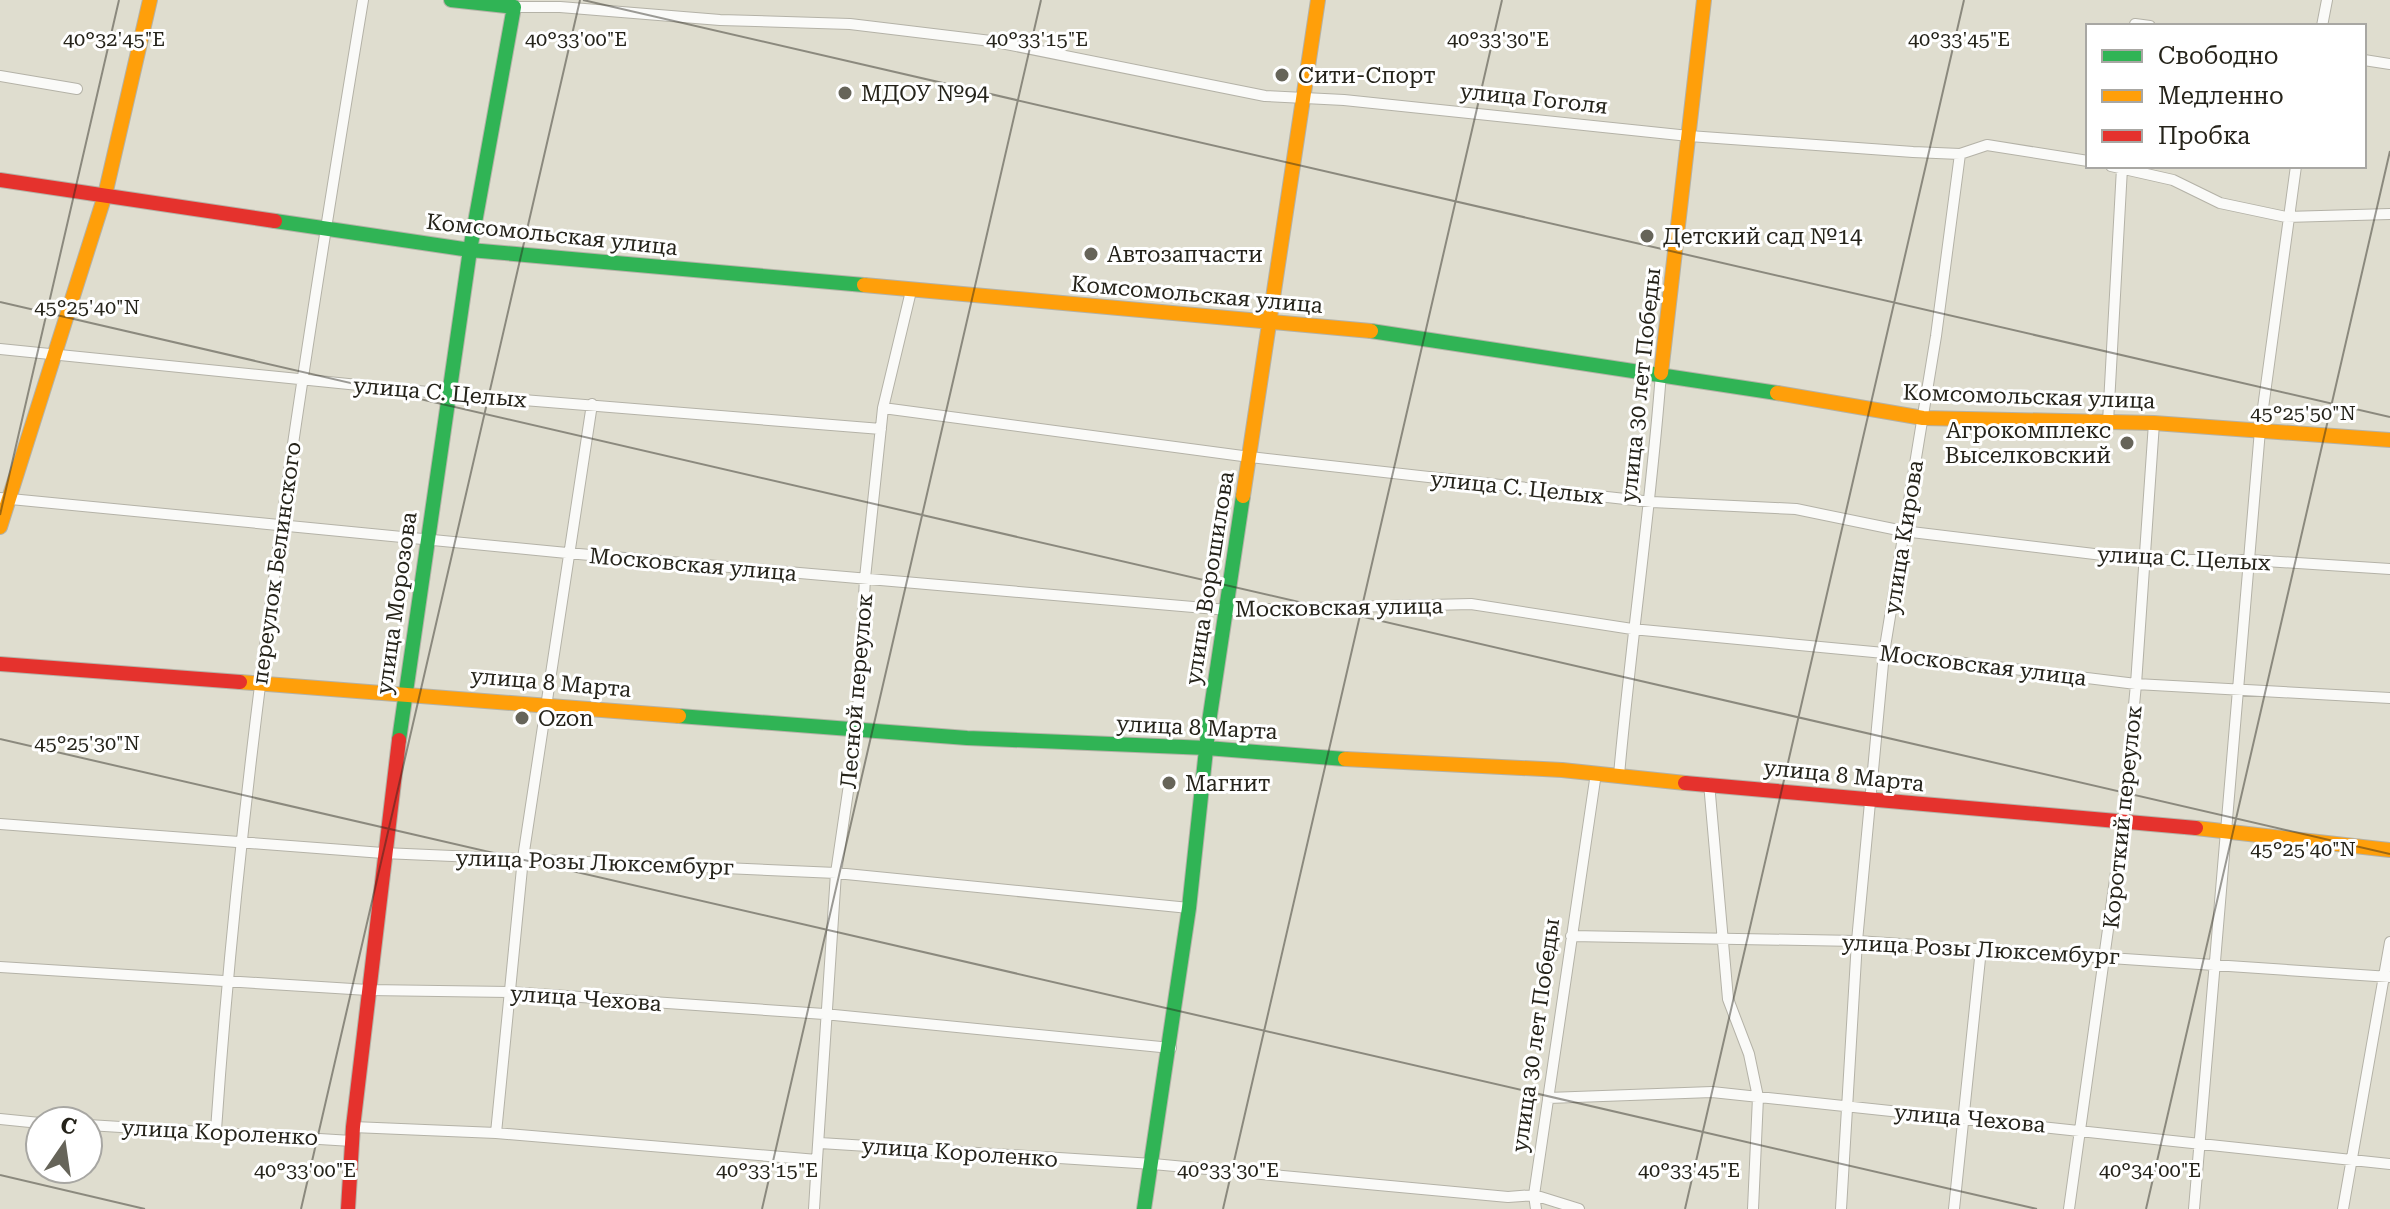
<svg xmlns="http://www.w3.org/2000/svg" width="2390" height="1209" font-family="'Roboto Serif',serif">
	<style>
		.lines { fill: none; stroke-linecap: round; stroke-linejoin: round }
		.street-casing { stroke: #b4b2a7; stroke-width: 12 }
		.fast-casing { stroke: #b4b2a7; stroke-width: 16 }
		.slow-casing { stroke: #b4b2a7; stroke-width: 16 }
		.jam-casing { stroke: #b4b2a7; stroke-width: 16 }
		.street { stroke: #fafaf8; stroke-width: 10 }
		.fast { stroke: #30b455; stroke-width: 14 }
		.slow { stroke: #ff9f0a; stroke-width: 14 }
		.jam { stroke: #e5322d; stroke-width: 14 }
		.ticks { fill: none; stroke: #25231a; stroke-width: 2; stroke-opacity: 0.45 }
		.poi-dot { fill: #666459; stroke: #fff; stroke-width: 3 }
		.labels { text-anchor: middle; stroke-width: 6; stroke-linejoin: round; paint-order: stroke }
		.poi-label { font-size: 22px; fill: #25231a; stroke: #fff; text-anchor: start }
		.street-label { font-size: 22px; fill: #25231a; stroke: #fff }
		.ticks-label { font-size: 20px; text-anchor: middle; fill: #25231a; stroke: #fff; stroke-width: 6; stroke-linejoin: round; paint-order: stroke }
	</style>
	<rect width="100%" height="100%" fill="#dfddcf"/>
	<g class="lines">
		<defs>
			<path id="street" d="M514,7H560L720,20L850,24L991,41L1265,96L1344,100L1689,136L1913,152L1960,154L1987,145L2088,161
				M2135,24L2150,26
				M2322,26L2327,0
				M2364,60L2390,64
				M0,76L77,89
				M2111,166L2173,180L2220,203L2286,217L2390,214
				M0,349L448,394L881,429
				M883,408L1250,457L1652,502L1796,509L1903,531L2144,560H2249L2390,569
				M2108,422L2122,168
				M0,498L567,553L1228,610L1471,604L1632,629L1884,653L2136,684L2390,698
				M1619,775C1631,640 1651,507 1661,373
				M1709,783L1728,999L1749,1054L1758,1097L1753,1209
				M0,824L383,853L836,873L1189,908
				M1571,936L1857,941L2390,977
				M0,967L368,990L509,992L824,1014L1171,1048
				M1548,1098L1712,1092L2390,1164
				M0,1119L40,1123
				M88,1125L352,1141
				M353,1127L496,1133L817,1160L836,873L857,730L865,578L883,408L911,291
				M216,1130C242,751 301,375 363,0
				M496,1133L523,858L592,404
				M820,1143L1153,1164L1508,1197L1534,1195L1579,1209
				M814,1209L817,1160
				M1536,1209L1534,1195L1596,773
				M1841,1209L1857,941L1884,653L1936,336L1960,154
				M1954,1209L1981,949
				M2069,1209L2123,822L2136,684L2154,423
				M2194,1209L2260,430L2296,166
				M2343,1209L2390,942"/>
			<path id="fast" d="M275,221L470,250L864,285
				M1371,331L1777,393
				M679,716L967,738L1207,748L1345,759
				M399,740L470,250L514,7L451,0
				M1144,1209L1189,908L1209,722L1243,496"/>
			<path id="slow" d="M864,285L1371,331
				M1661,373L1704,0
				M1777,393L1923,418L2154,423L2390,440
				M1243,496L1318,0
				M0,527L105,195L150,0
				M240,682L679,716
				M1345,759L1562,770L1685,783
				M2196,828L2390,850"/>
			<path id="jam" d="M0,180L275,221
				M0,664L240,682
				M1685,783L2196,828
				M348,1209L353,1127L399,740"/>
		</defs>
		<use href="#street" class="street-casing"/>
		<use href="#fast" class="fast-casing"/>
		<use href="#slow" class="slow-casing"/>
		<use href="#jam" class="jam-casing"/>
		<use href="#street" class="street"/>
		<use href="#fast" class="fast"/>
		<use href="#slow" class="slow"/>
		<use href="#jam" class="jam"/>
	</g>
	<path class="ticks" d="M583,0L2390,417M0,302L2390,854M0,515L119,0M0,739L2037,1209M0,1175L145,1209M301,1209L580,0M762,1209L1041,0M1223,1209L1502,0M1685,1209L1964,0M2146,1209L2390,151"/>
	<g class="poi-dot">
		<circle cx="1282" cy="75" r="8"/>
		<circle cx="845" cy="93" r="8"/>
		<circle cx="1647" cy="236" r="8"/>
		<circle cx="1091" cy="254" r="8"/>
		<circle cx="2127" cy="443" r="8"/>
		<circle cx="522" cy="718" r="8"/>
		<circle cx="1169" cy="783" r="8"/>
	</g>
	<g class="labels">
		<g class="poi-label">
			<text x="1298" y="83">Сити-Спорт</text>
			<text x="861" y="101">МДОУ №94</text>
			<text x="1663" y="244">Детский сад №14</text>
			<text x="1107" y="262">Автозапчасти</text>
			<text x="2111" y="438" text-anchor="end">Агрокомплекс<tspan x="2111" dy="25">Выселковский</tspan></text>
			<text x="538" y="726">Ozon</text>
			<text x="1185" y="791">Магнит</text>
		</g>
		<g class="street-label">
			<text transform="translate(1534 98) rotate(6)" y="8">улица Гоголя</text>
			<text transform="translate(552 234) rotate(6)" y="8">Комсомольская улица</text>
			<text transform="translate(1197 294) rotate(5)" y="8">Комсомольская улица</text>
			<text transform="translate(1640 385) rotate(-84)" y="8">улица 30 лет Победы</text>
			<text transform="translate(440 392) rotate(5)" y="8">улица С. Целых</text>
			<text transform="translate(2029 396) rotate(2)" y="8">Комсомольская улица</text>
			<text transform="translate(1517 487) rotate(6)" y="8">улица С. Целых</text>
			<text transform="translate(1903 537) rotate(-81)" y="8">улица Кирова</text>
			<text transform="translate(2184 558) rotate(3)" y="8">улица С. Целых</text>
			<text transform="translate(276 563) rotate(-82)" y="8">переулок Белинского</text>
			<text transform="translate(693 564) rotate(5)" y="8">Московская улица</text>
			<text transform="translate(1209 578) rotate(-81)" y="8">улица Ворошилова</text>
			<text transform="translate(396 603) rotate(-82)" y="8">улица Морозова</text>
			<text transform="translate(1339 607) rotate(-1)" y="8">Московская улица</text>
			<text transform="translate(1983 665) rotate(7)" y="8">Московская улица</text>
			<text transform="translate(551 682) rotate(5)" y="8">улица 8 Марта</text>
			<text transform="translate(856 691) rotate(-85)" y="8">Лесной переулок</text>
			<text transform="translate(1197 727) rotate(3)" y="8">улица 8 Марта</text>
			<text transform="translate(1844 775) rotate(6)" y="8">улица 8 Марта</text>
			<text transform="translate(2122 817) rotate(-84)" y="8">Короткий переулок</text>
			<text transform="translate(595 862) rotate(2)" y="8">улица Розы Люксембург</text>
			<text transform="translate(1981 949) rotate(3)" y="8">улица Розы Люксембург</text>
			<text transform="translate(586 998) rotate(4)" y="8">улица Чехова</text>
			<text transform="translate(1535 1035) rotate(-82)" y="8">улица 30 лет Победы</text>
			<text transform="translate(1970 1118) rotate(5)" y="8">улица Чехова</text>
			<text transform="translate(220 1132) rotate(3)" y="8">улица Короленко</text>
			<text transform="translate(960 1152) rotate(4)" y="8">улица Короленко</text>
		</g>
	</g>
	<g class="ticks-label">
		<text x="114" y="46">40°32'45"E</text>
		<text x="576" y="46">40°33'00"E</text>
		<text x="1037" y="46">40°33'15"E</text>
		<text x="1498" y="46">40°33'30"E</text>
		<text x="1959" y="46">40°33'45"E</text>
		<text x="87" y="314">45°25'40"N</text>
		<text x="2303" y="420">45°25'50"N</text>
		<text x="87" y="750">45°25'30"N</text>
		<text x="2303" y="856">45°25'40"N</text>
		<text x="305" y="1177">40°33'00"E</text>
		<text x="767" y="1177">40°33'15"E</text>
		<text x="1228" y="1177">40°33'30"E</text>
		<text x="1689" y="1177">40°33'45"E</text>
		<text x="2150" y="1177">40°34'00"E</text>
	</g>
	<rect x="2086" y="24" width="280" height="144" fill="#ffffff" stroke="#a8a7a3" stroke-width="2"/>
	<rect x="2102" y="50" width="40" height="12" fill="#30b455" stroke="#a8a7a3" stroke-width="2"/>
	<text x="2158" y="64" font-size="24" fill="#25231a">Свободно</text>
	<rect x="2102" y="90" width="40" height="12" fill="#ff9f0a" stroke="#a8a7a3" stroke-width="2"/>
	<text x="2158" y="104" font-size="24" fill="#25231a">Медленно</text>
	<rect x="2102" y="130" width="40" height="12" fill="#e5322d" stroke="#a8a7a3" stroke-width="2"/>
	<text x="2158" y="144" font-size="24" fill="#25231a">Пробка</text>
	<g transform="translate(64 1145) rotate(13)"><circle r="38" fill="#ffffff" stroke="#a8a7a3" stroke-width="2"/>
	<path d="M0-6L14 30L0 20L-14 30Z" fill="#666459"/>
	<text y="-12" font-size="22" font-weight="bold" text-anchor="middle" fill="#25231a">С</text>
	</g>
</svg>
